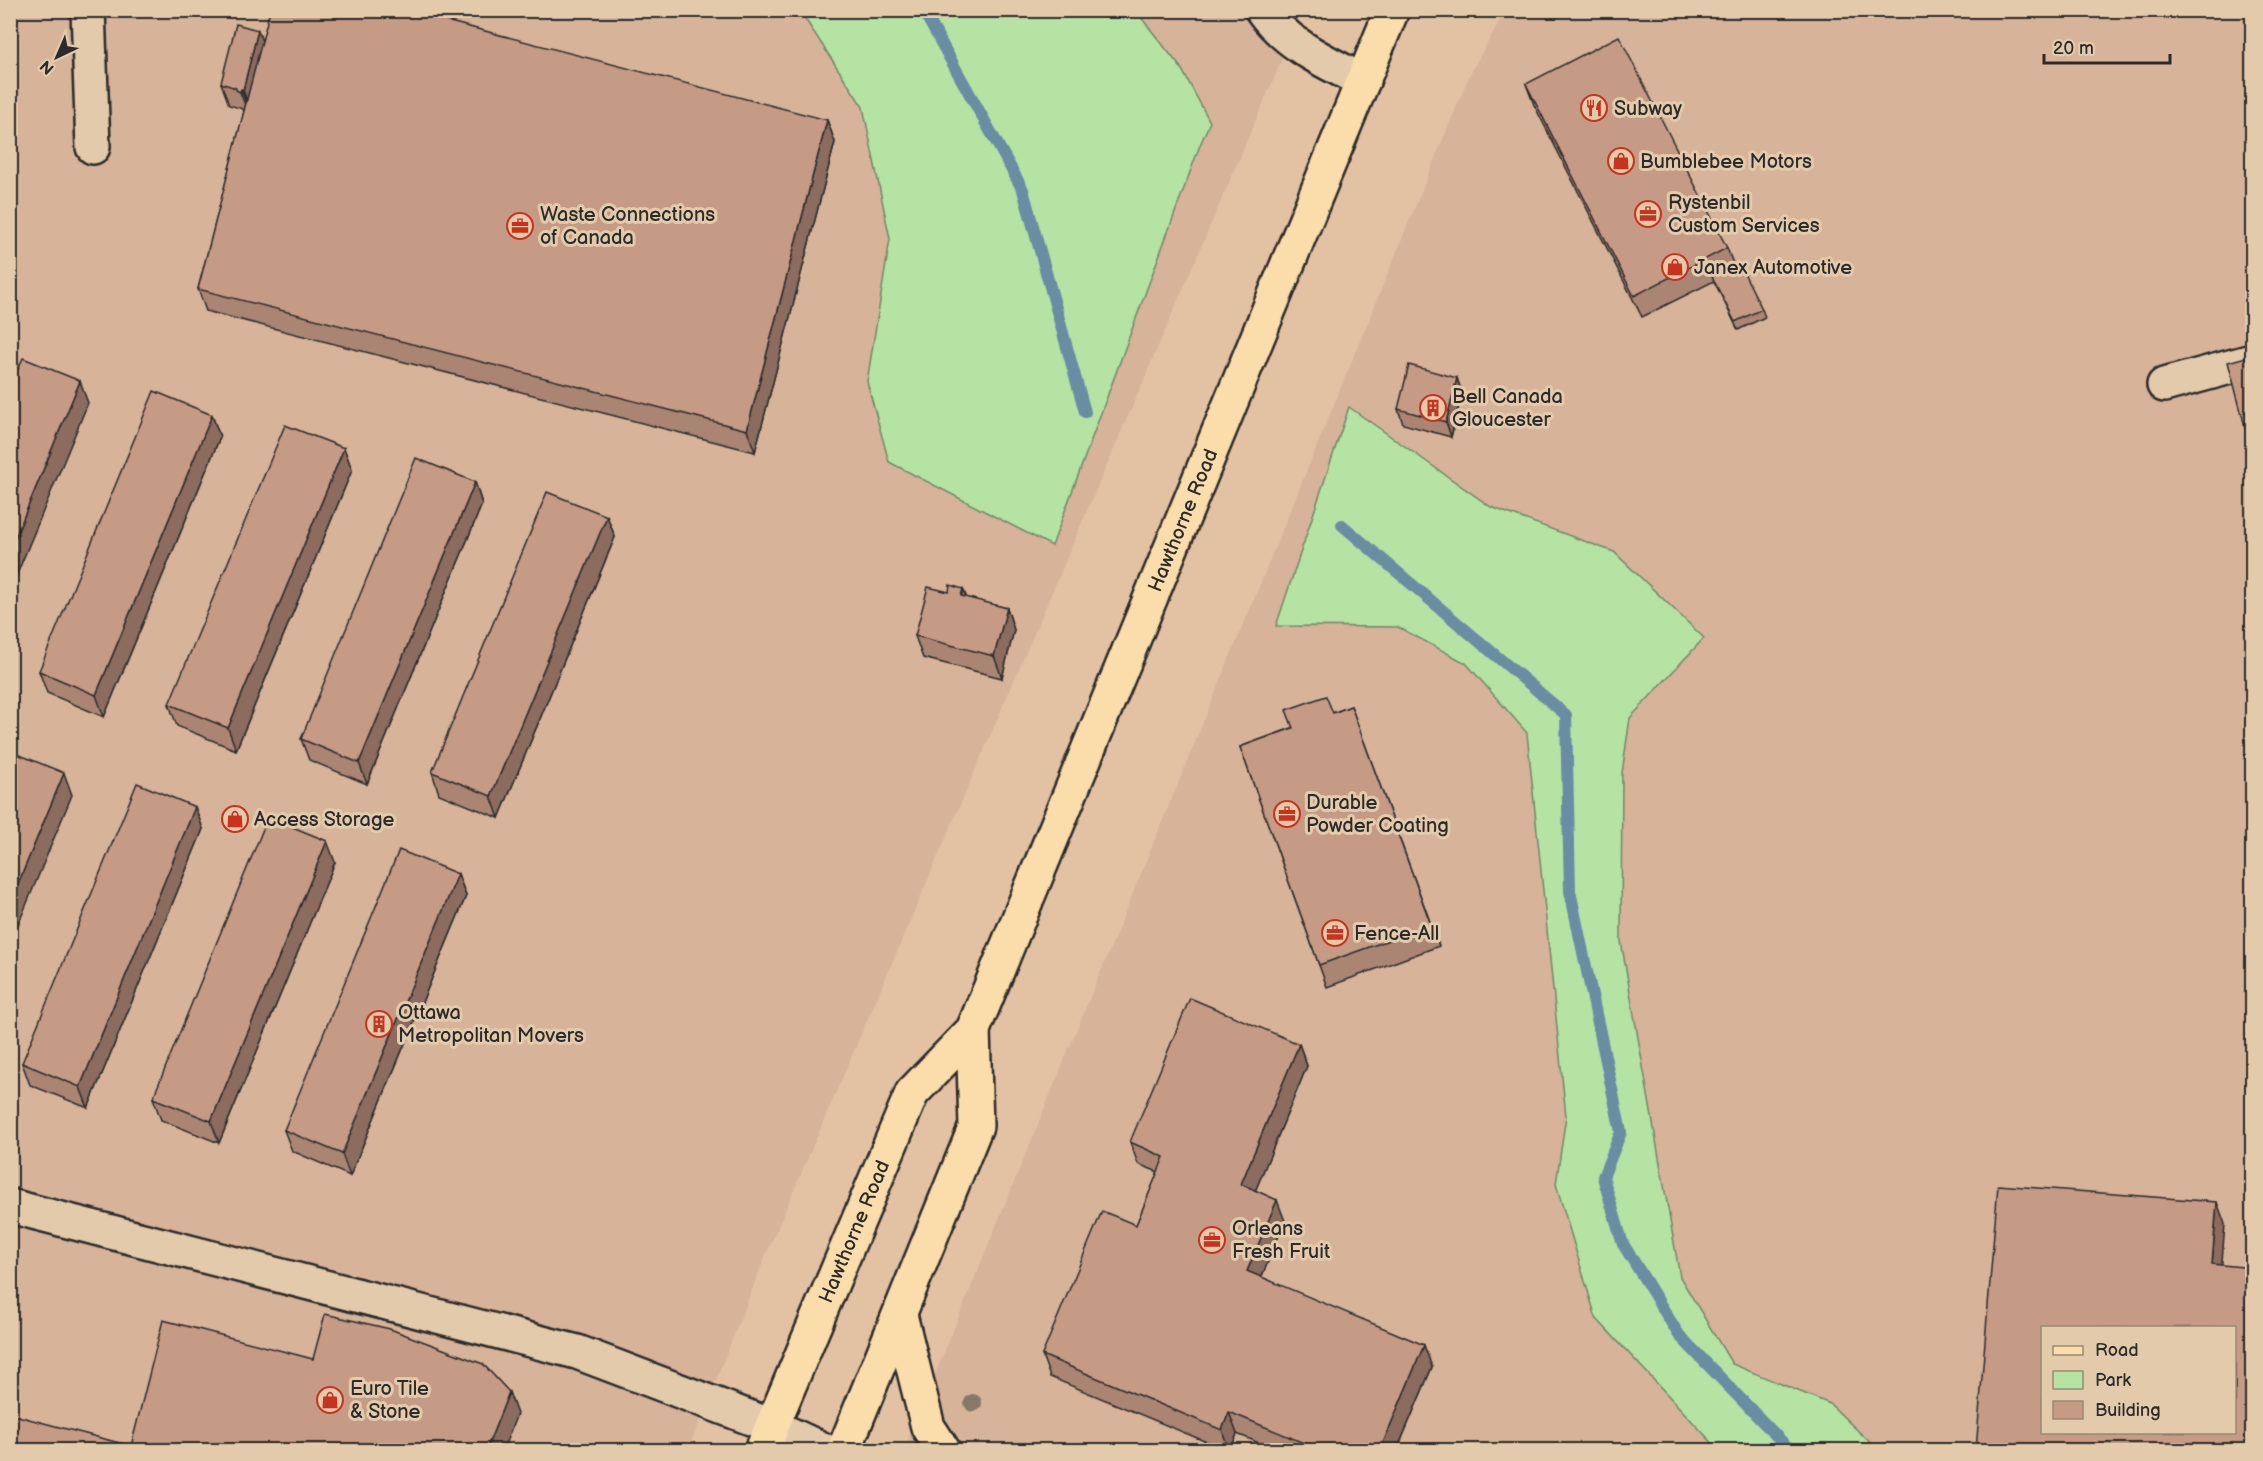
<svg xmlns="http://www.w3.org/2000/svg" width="2263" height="1461" font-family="'Balsamiq Sans',sans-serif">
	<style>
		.built { fill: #d6b399; fill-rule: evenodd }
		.green { fill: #b4e3a3; stroke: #708767; stroke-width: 1.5 }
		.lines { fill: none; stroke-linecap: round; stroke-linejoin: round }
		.stream { stroke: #698da3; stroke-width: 12 }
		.minor-casing { stroke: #2b2b2b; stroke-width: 38 }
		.major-casing { stroke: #2b2b2b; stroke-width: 38 }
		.minor { stroke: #e2caaa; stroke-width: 33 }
		.major { stroke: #faddab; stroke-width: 33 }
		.tree { fill: #867968 }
		.wall { fill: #aa8573; stroke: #2b2b2b; stroke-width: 1.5 }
		.shaded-wall { fill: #8b6c5e; stroke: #2b2b2b; stroke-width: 1.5 }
		.building { fill: #c69b86; stroke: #2b2b2b; stroke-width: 1.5; fill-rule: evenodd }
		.labels { text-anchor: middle; stroke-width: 6; stroke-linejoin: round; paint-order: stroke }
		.poi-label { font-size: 20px; fill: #2b2b2b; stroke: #e2caaa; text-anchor: start }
		.street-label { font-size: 20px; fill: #2b2b2b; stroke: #e2caaa }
	</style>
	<rect width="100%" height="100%" fill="#e3c2a4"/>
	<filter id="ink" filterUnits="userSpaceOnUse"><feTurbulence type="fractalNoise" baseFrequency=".0167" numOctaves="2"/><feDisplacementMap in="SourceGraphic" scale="12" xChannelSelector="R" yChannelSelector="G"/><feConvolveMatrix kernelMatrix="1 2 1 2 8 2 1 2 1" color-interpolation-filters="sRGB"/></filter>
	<g filter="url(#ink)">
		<path class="built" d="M10,11H1303L765,1257L688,1450H11Z
			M1505,11H2252V1450H904L1469,76ZM2042,1328H2234V1432H2042Z"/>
		<path class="green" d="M800,11H1136L1181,68L1210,122L1200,145L1052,546L889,462L867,382L890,239L863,107Z
			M1349,407L1491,507L1614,552L1704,638L1630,718L1622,773L1621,941L1680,1277L1732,1364L1830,1404L1878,1450H1719L1596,1318L1556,1184L1566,1116L1527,733L1466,663L1398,627L1276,626Z"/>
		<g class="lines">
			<path class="stream" d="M923,10L1023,190L1085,412
				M1342,525L1566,715L1570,891L1621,1132L1603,1177L1623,1244L1679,1335L1790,1450"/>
			<defs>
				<path id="minor" d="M88,10L93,147
					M1262,10C1287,45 1326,62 1363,81
					M2164,385L2252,361
					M10,1206L577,1352L772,1426L824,1450"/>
				<g id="major">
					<path d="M900,1315L928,1427L943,1450"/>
					<path id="s1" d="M762,1450L912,1093L973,1030L1392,10"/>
					<path d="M844,1450L976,1126L973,1030"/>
				</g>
			</defs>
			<use href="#minor" class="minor-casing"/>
			<use href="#major" class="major-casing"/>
			<use href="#minor" class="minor"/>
			<use href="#major" class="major"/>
		</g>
		<circle class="tree" cx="973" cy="1403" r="9"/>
		<path class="wall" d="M262,41L827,120L835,142L755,452L206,311L198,289L244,112L243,109L229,105L221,83Z
			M1526,84L1727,248L1734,266L1762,309L1765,317L1738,330L1714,281L1642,317L1534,105Z
			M1457,378L1462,393L1451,437L1403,424L1398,409Z
			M212,415L220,437L104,717L47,693L39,671Z
			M344,448L352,470L236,750L177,726L169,704Z
			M475,482L482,504L367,784L309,760L301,739Z
			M607,516L615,537L499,818L439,794L432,772Z
			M963,589L967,598L1007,608L1014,630L1002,678L923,658L915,636L949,592Z
			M1351,706L1439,946L1327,987L1240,747Z
			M195,807L203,829L88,1108L30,1085L22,1063Z
			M335,862L219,1143L161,1120L153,1098Z
			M458,874L466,896L350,1176L292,1151L284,1130Z
			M1299,1044L1307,1066L1255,1191L1285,1221L1261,1277L1432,1367L1397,1450H1277L1237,1434L1230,1450H1226L1050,1377L1042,1355L1136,1225L1158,1172L1138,1164L1130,1142Z"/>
		<path class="shaded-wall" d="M258,30L266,52L251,112L243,90Z
			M241,89L249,111L248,113L240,92Z
			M827,120L835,142L755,452L747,430Z
			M1457,378L1462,393L1451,437L1446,422Z
			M80,381L88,403L10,591V550Z
			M212,415L220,437L104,717L96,695Z
			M344,448L352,470L236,750L228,728Z
			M475,482L482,504L367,784L359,763Z
			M607,516L615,537L499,818L491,796Z
			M963,589L971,611L961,596Z
			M1007,608L1014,630L1002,678L994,656Z
			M64,773L72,795L10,944V903Z
			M195,807L203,829L88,1108L80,1087Z
			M327,841L335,862L219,1143L211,1121Z
			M458,874L466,896L350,1176L342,1154Z
			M1299,1044L1307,1066L1249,1206L1241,1184Z
			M1277,1200L1285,1221L1255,1293L1247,1271Z
			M2217,1202L2225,1224L2220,1286L2212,1264Z
			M1424,1345L1432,1367L1397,1450H1380Z
			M509,1392L517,1414L503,1450H486Z
			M1229,1412L1237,1434L1230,1450H1229L1222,1430Z"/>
		<path class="building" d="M270,10H404L827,120L747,430L198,289Z
			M236,24L258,30L243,90L241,89L240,92L236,90V88L221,83Z
			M1619,36L1727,248L1634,296L1526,84Z
			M1739,263L1762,309L1735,322L1712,277Z
			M2253,355V457L2228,362Z
			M23,358L80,381L10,550V387Z
			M1409,365L1457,378L1446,422L1398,409Z
			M154,391L212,415L96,695L39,671Z
			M285,425L344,448L228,728L169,704Z
			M416,458L475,482L359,763L301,739Z
			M547,492L607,516L491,796L432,772Z
			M950,585L963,589L961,596L1007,608L994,656L915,636L928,587L949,592Z
			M1326,696L1333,713L1351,706L1431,925L1319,965L1240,747L1293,728L1286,710Z
			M10,751L64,773L10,903Z
			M137,783L195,807L80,1087L22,1063Z
			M268,817L327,841L211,1121L153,1098Z
			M399,850L458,874L342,1154L284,1130Z
			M1190,998L1299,1044L1241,1184L1277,1200L1247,1271L1424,1345L1380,1450H1321L1229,1412L1222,1430L1042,1355L1102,1211L1136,1225L1164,1157L1130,1142Z
			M1998,1185L2217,1202L2212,1264L2253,1268V1450H1976ZM2043,1328H2235V1432H2043Z
			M325,1314L390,1329L483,1364L509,1392L486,1450H10V1414L131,1446L163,1320L313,1359Z"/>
	</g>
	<defs>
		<symbol id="restaurant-ring" viewBox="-11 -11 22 22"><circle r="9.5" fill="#e2caaa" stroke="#c8321e" stroke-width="1.5"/><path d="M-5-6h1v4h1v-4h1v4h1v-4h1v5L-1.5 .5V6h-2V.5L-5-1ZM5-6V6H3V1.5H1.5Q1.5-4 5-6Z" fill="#c8321e"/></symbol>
		<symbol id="shop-ring" viewBox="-11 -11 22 22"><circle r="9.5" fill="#e2caaa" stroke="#c8321e" stroke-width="1.5"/><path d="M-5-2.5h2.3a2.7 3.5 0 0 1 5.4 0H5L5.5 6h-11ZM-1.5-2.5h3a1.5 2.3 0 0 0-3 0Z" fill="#c8321e"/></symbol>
		<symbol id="office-ring" viewBox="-11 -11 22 22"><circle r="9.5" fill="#e2caaa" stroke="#c8321e" stroke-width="1.5"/><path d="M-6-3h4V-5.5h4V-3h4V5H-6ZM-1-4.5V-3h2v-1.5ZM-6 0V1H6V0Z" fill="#c8321e"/></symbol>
		<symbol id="building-ring" viewBox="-11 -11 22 22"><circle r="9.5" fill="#e2caaa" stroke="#c8321e" stroke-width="1.5"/><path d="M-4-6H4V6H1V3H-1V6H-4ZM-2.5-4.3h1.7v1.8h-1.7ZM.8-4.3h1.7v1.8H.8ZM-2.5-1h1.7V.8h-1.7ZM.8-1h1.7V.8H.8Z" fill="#c8321e"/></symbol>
	</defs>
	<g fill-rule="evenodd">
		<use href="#restaurant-ring" x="1579" y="93" width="30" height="30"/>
		<use href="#shop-ring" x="1606" y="146" width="30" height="30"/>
		<use href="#office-ring" x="1633" y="199" width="30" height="30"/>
		<use href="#office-ring" x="505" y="211" width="30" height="30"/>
		<use href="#shop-ring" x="1660" y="252" width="30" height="30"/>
		<use href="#building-ring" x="1418" y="393" width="30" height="30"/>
		<use href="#office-ring" x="1272" y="799" width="30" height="30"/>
		<use href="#shop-ring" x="220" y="804" width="30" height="30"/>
		<use href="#office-ring" x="1320" y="918" width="30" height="30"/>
		<use href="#building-ring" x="364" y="1009" width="30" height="30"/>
		<use href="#office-ring" x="1197" y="1225" width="30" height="30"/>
		<use href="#shop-ring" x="315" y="1385" width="30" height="30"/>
	</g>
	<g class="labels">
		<g class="poi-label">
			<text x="1614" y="115">Subway</text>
			<text x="1640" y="168">Bumblebee Motors</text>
			<text x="1668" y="209">Rystenbil<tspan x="1668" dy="23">Custom Services</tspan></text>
			<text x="540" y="221">Waste Connections<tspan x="540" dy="23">of Canada</tspan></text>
			<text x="1694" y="274">Janex Automotive</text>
			<text x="1452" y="403">Bell Canada<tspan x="1452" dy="23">Gloucester</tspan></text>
			<text x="1306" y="809">Durable<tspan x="1306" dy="23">Powder Coating</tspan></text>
			<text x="254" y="826">Access Storage</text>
			<text x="1354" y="940">Fence-All</text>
			<text x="398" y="1019">Ottawa<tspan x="398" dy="23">Metropolitan Movers</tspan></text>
			<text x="1232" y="1235">Orleans<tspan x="1232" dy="23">Fresh Fruit</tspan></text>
			<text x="350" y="1395">Euro Tile<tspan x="350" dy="23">&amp; Stone</tspan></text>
		</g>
		<g class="street-label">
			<text dy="7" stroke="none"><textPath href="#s1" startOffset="1026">Hawthorne Road</textPath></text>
			<text dy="7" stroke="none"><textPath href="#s1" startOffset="237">Hawthorne Road</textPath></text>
		</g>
	</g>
	<rect width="2263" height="1461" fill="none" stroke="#e2caaa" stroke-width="36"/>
	<rect x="18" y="18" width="2227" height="1425" fill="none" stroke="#2b2b2b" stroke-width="2" filter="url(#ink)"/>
	<rect x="2041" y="1326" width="195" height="108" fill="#e2caaa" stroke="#998a77" stroke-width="1.5"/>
	<rect x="2053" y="1346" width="30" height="9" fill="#faddab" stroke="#998a77" stroke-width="1.5"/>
	<text x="2095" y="1356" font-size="18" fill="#2b2b2b">Road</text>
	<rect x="2053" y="1371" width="30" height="18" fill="#b4e3a3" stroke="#998a77" stroke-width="1.5"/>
	<text x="2095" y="1386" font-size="18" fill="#2b2b2b">Park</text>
	<rect x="2053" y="1401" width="30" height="18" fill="#c69b86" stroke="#998a77" stroke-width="1.5"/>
	<text x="2095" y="1416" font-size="18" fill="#2b2b2b">Building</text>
	<g transform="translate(57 57) rotate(224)" stroke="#e2caaa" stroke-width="4.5" paint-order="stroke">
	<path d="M0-4.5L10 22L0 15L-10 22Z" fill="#2b2b2b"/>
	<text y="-9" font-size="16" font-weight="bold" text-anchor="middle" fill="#2b2b2b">N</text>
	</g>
	<path d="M2044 54v9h126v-9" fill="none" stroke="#2b2b2b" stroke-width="3"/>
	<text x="2053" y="54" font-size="18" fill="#2b2b2b" stroke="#e2caaa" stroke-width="4.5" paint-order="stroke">20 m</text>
</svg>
